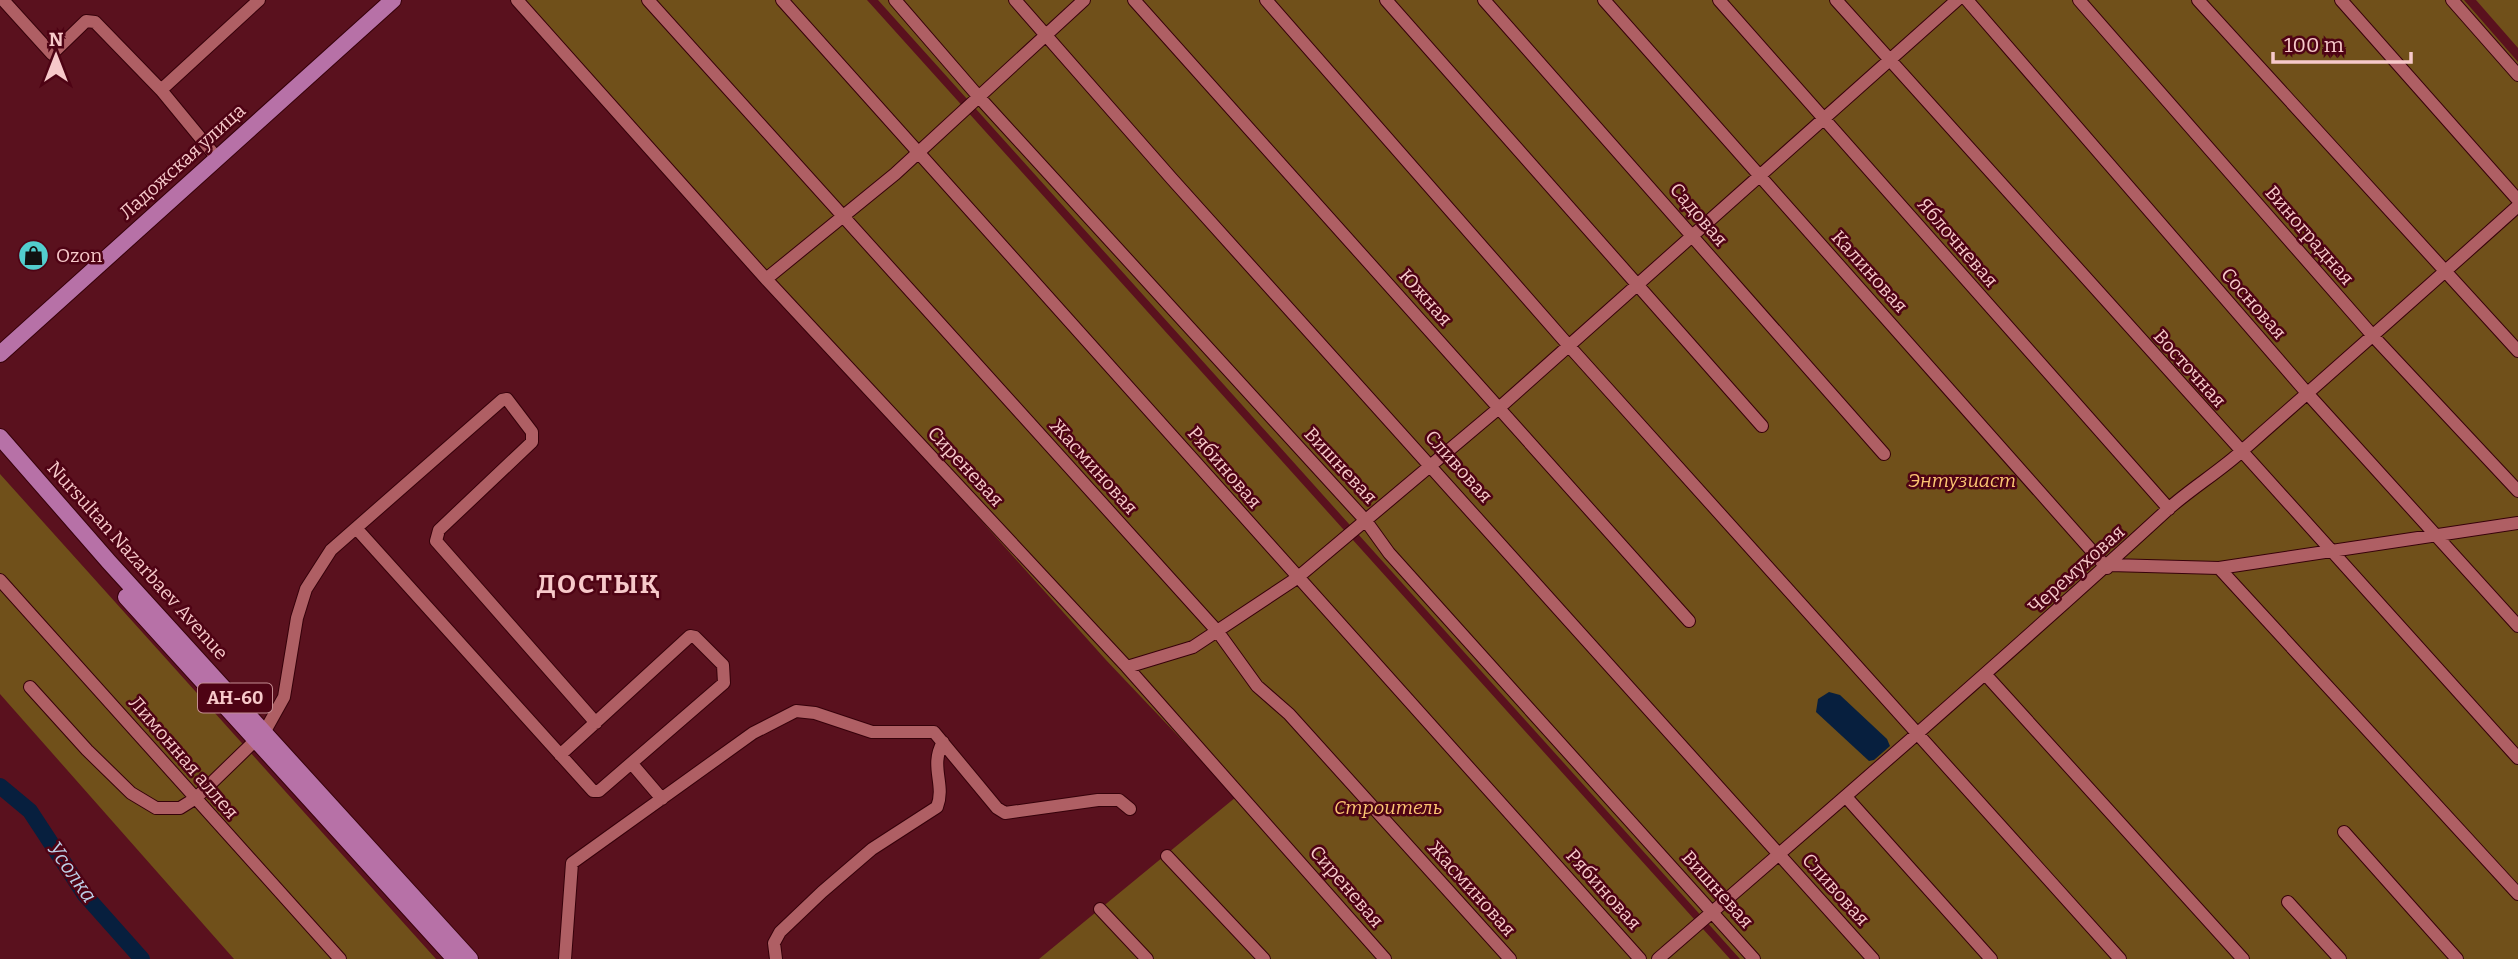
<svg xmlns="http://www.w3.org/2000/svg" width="2518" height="959" font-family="Bitter,serif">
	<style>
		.green { fill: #70501a }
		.water { fill: #071f3e }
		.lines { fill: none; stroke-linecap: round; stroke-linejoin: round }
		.river { stroke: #071f3e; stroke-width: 16 }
		.minor-casing { stroke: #36010a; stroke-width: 14 }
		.major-casing { stroke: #36010a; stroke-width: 18 }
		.minor { stroke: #af5f64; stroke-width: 12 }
		.major { stroke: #b771a7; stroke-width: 16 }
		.labels { text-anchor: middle; stroke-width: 5; stroke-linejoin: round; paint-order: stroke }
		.shield { fill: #4e0314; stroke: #c48e93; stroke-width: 2 }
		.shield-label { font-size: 18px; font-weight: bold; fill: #f7c9ca }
		.street-label { font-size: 19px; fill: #f7c9ca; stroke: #4e0314 }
		.poi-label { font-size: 19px; fill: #f7c9ca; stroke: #4e0314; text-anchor: start }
		.park-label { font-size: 19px; font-style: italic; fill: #fbc572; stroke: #4e0314 }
		.water-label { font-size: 21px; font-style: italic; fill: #bdcfe7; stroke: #4e0314 }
		.district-label { font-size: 26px; font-weight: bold; letter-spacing: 2px; fill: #f7c9ca; stroke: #4e0314 }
	</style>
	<rect width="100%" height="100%" fill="#5a111e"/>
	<path class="green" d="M525,0H867L1730,959H1039L1236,797L1106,660L766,280L703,198Z
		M878,0H2464L2518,62V959H1740Z
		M2476,0H2518V48Z
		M0,474L436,959H234L0,694Z"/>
	<path class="water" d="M1829,692L1840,695L1887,739L1890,746L1874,760L1869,761L1816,712L1818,699Z"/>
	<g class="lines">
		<path class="river" d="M0,786L30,811L85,895L142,959"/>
		<defs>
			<path id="minor" d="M3,0L52,54L86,21L95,22L161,90L259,0
				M517,0L766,279L1127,667L1385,959
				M648,0L1218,632L1257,686L1289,714L1510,959
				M782,0L1640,959
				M895,0L978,96L1366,521L1389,553L1754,959
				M1015,0L1172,179L1873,959
				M1134,0L1689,621
				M1266,0L1569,346L2120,959
				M1386,0L1762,426
				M1484,0L1884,454
				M1604,0L2107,568
				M1719,0L2169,509
				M1836,0L2518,758
				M1967,0L2307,393L2518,626
				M2079,0L2373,336L2518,491
				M2198,0L2518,351
				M2341,0L2518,200
				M2452,0L2518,75
				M161,90L217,158
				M766,279L895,174L1084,0
				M356,528L593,791H599L724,683L723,665L695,637L690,636L560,755
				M2110,565L2219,568L2518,523
				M2219,568L2518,894
				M0,580L340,959
				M1127,667L1193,647L1297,578L1499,408L1957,0
				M1986,675L2243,959
				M30,687L87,750L131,793L156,808H180L196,798L265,731L284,697L297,618L306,589L331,550L502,400L507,399L532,432V442L439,530L436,541L596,723
				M633,765L662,799
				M1847,798L1991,959
				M2344,832L2457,959
				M1167,856L1264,959
				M2288,902L2340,959
				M1100,909L1147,959
				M565,959L572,863L753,733L796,711L815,713L872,732H934L997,808L1005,813L1098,800H1119L1130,809
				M776,959L774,943L780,932L822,892L872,849L937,807C946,784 929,767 943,742
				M1658,959C1829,811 1999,664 2166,511C2190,489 2219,472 2243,450C2335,369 2427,288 2518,206"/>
			<path id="major" d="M0,354L393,0
				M0,437L109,562L470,959
				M126,597L455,959"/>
		</defs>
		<use href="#minor" class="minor-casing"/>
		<use href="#major" class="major-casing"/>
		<use href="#minor" class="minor"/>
		<use href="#major" class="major"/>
	</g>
	<defs>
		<symbol id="shop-disc" viewBox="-11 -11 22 22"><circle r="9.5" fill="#52cdce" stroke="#4e0314"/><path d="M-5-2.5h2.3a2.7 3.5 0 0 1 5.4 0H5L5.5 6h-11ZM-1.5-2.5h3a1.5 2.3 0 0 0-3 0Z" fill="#111"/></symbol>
	</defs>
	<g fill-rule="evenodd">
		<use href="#shop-disc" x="16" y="238" width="35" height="35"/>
	</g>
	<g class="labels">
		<rect class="shield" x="198" y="683.5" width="74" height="29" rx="5"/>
		<g class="shield-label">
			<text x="235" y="704">АН-60</text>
		</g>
		<g class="street-label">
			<text transform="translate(182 161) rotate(-42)" y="7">Ладожская улица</text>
			<text transform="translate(1699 214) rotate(49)" y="7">Садовая</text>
			<text transform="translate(2310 235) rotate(49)" y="7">Виноградная</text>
			<text transform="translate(1958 242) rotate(49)" y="7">Яблочневая</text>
			<text transform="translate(1870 271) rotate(48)" y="7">Калиновая</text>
			<text transform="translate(1426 297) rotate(48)" y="7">Южная</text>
			<text transform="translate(2254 303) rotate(49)" y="7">Сосновая</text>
			<text transform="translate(2190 368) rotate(48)" y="7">Восточная</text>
			<text transform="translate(1341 465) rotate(47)" y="7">Вишневая</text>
			<text transform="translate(966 466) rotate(47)" y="7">Сиреневая</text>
			<text transform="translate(1094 466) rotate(48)" y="7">Жасминовая</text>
			<text transform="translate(1459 466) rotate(48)" y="7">Сливовая</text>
			<text transform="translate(1225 467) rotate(49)" y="7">Рябиновая</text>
			<text transform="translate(138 560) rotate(48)" y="7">Nursultan Nazarbaev Avenue</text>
			<text transform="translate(2076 569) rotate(-42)" y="7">Черемуховая</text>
			<text transform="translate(184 757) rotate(49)" y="7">Лимонная аллея</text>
			<text transform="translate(1347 886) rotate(49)" y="7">Сиреневая</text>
			<text transform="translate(1472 888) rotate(48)" y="7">Жасминовая</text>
			<text transform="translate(1604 889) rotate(48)" y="7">Рябиновая</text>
			<text transform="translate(1718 889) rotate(48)" y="7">Вишневая</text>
			<text transform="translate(1836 889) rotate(48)" y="7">Сливовая</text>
		</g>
		<g class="poi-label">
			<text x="56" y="262">Ozon</text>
		</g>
		<g class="park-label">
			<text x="1962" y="487">Энтузиаст</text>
			<text x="1388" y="814">Строитель</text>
		</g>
		<g class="water-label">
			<text transform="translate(72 872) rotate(55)" y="7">Усолка</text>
		</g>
		<g class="district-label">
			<text x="599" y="593">ДОСТЫҚ</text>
		</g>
	</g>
	<g transform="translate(56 56)" stroke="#4e0314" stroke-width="5" paint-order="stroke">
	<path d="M0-5L12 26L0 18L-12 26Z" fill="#f7c9ca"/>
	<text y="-10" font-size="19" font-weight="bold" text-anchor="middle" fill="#f7c9ca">N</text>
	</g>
	<path d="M2273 52v10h138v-10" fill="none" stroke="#f7c9ca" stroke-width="3.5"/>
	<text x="2284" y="52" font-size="21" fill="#f7c9ca" stroke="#4e0314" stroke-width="5" paint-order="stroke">100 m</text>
</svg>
